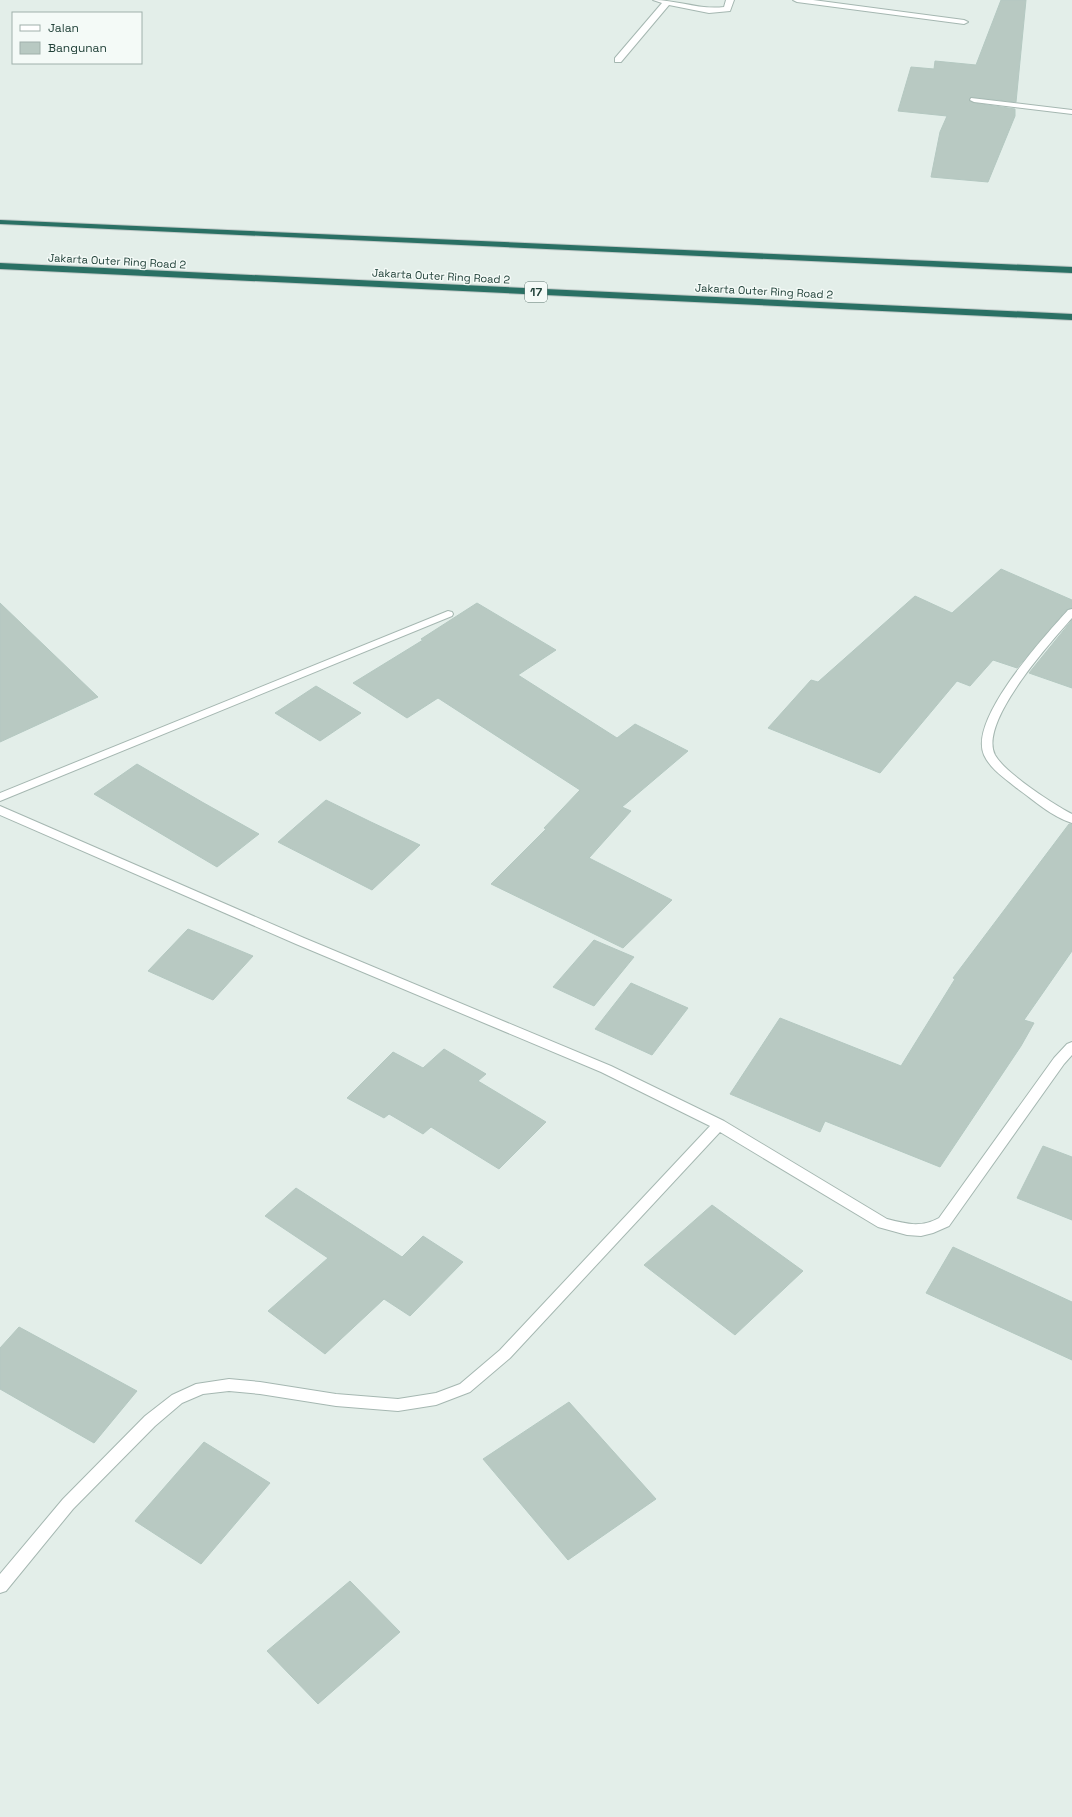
<svg xmlns="http://www.w3.org/2000/svg" width="1072" height="1817" font-family="'Space Grotesk',sans-serif">
	<style>
		.building { fill: #b8c9c2; stroke: #b4c8c1 }
		.lines { fill: none; stroke-linecap: round; stroke-linejoin: round }
		.street-casing { stroke: #a5b7b1; stroke-width: 2 }
		.highway-casing { stroke: #c1cac8; stroke-width: 2 }
		.street { fill: #fff; fill-rule: evenodd }
		.highway { fill: #2a7064; fill-rule: evenodd }
		.labels { text-anchor: middle; stroke-width: 3; stroke-linejoin: round; paint-order: stroke }
		.far-street-label { font-size: 11px; fill: #214139; stroke: #f4faf7 }
		.shield { fill: #f4faf7; stroke: #607872; stroke-width: 1 }
		.shield-label { font-size: 12px; font-weight: bold; fill: #214139 }
	</style>
	<rect width="100%" height="100%" fill="#e3eee9"/>
	<path class="building" d="M1001,0H1026L1016,102L971,97L969,99L974,103L1015,109V116L988,182L931,177L940,132L947,116L898,111L911,67L934,69L935,61L976,65Z
		M1001,569L1072,600V608L1067,609L1017,668L993,660L970,686L957,681L880,773L768,728L811,680L818,682L915,596L952,613Z
		M0,603L98,697L0,742Z
		M477,603L556,650L518,675L617,738L635,724L688,751L622,807L631,811L589,858L672,900L623,948L491,884L546,829L544,828L580,790L438,698L407,718L353,683L423,640L421,639Z
		M1072,620V688L1029,673Z
		M316,686L361,713L320,741L275,713Z
		M137,764L202,802L259,834L217,867L94,794Z
		M326,800L371,822L420,845L372,890L278,842Z
		M1069,824H1072V951L1024,1020L1034,1023L1021,1046L940,1167L825,1121L820,1132L730,1094L780,1018L901,1066L955,979L953,978Z
		M188,929L253,956L213,1000L148,971Z
		M594,940L634,957L594,1006L553,987Z
		M631,983L688,1008L652,1055L595,1029Z
		M444,1049L486,1074L478,1081L546,1122L499,1169L431,1127L423,1134L389,1114L384,1118L347,1098L393,1052L423,1068Z
		M1043,1146L1072,1157V1220L1017,1198Z
		M296,1188L402,1257L423,1236L463,1262L410,1316L384,1299L325,1354L268,1311L328,1258L265,1216Z
		M712,1205L803,1271L735,1335L644,1265Z
		M953,1247L1072,1302V1360L926,1293Z
		M19,1327L137,1391L94,1443L0,1389V1348Z
		M569,1402L656,1499L568,1560L483,1459Z
		M204,1442L270,1483L201,1564L135,1521Z
		M350,1581L400,1632L318,1704L267,1651Z"/>
	<g class="lines">
		<defs>
			<path id="street" d="M653,0C678,0 699,10 724,7L726,0H734L730,11L709,13L669,5L621,62H615V58L662,3Z
				M793,0H813L964,20L968,22L964,24L797,2Z
				M971,98L1072,110V114L974,102L970,100Z
				M1072,609V618C1051,642 978,722 995,755C1005,773 1053,804 1072,814V823C1052,817 1035,801 1018,789C1006,779 991,770 984,755C968,719 1045,636 1068,610Z
				M448,611L452,612L453,614L452,616L0,801V793Z
				M0,806L304,938L611,1066L724,1121L887,1219C906,1224 921,1228 939,1218L1054,1058L1067,1044L1072,1042V1055L1064,1064L949,1226L933,1233L921,1236L907,1235L878,1227L720,1132L510,1358L470,1392L436,1405L398,1411L336,1406L260,1394L229,1391L203,1394L182,1403L155,1426L73,1509L6,1591L0,1593V1574L63,1499L145,1416L172,1395L196,1384L229,1379L260,1382L336,1394L398,1399L436,1393L460,1384L500,1350L710,1126L601,1072L296,944L0,815Z"/>
			<path id="highway" d="M0,220L1072,267V273L0,224Z
				M0,263L1072,314V320L0,269Z"/>
		</defs>
		<use href="#street" class="street-casing"/>
		<use href="#highway" class="highway-casing"/>
		<use href="#street" class="street"/>
		<use href="#highway" class="highway"/>
	</g>
	<g class="labels">
		<g class="far-street-label">
			<text transform="translate(117 261) rotate(3)" y="4">Jakarta Outer Ring Road 2</text>
			<text transform="translate(441 276) rotate(3)" y="4">Jakarta Outer Ring Road 2</text>
			<text transform="translate(764 291) rotate(3)" y="4">Jakarta Outer Ring Road 2</text>
		</g>
		<rect class="shield" x="525" y="282" width="22" height="20" rx="3"/>
		<g class="shield-label">
			<text x="536" y="296">17</text>
		</g>
	</g>
	<rect x="12" y="12" width="130" height="52" fill="#f4faf7" stroke="#a0b0ab"/>
	<rect x="20" y="25" width="20" height="6" fill="#ffffff" stroke="#a0b0ab"/>
	<text x="48" y="32" font-size="12" fill="#214139">Jalan</text>
	<rect x="20" y="42" width="20" height="12" fill="#b8c9c2" stroke="#a0b0ab"/>
	<text x="48" y="52" font-size="12" fill="#214139">Bangunan</text>
</svg>
